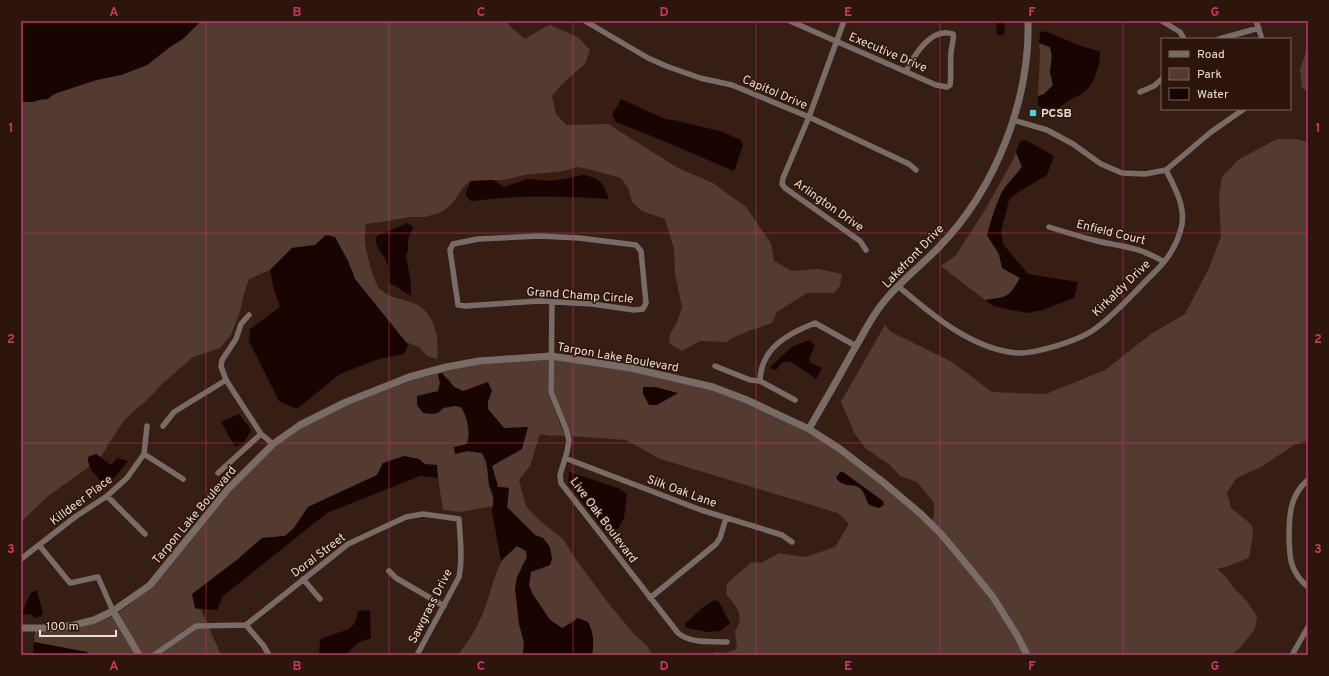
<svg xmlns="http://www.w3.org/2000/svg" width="1329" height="676" font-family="Overpass,sans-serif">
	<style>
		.green { fill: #543b32; fill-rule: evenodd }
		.water { fill: #190401 }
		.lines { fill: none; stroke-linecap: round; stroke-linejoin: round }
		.minor { stroke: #796c67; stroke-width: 5.5 }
		.tertiary { stroke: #796c67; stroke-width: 7 }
		.grid { fill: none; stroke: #c8356d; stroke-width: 1; stroke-opacity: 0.55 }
		.poi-dot { fill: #52cbd7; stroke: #2d150b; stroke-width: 1.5 }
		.labels { text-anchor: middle; stroke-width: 3; stroke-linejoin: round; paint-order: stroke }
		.street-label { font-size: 12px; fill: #eddcd6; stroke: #2d150b }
		.poi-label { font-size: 12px; font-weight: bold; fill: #eddcd6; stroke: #2d150b; text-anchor: start }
		.neatline { fill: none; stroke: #c8356d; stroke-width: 1.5 }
		.grid-label { font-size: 13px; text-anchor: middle; font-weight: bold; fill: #c8356d }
	</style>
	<rect width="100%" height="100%" fill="#371e15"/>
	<path class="green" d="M201,21H506L512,28L525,39L543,28L550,25L578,37L590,50L585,64L561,85L552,96L556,114L566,125L608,124L678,168L713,183L746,207L771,243L774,261L792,271L818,269L842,274L840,286L834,293H807L777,312L772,323L751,330L732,338L727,342L700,341L682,351L669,343L670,334L677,322L682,307L675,274L674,249L665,219L642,211L632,202L629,190L621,178L588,169L577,167L564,171L525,175L504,180L471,181L464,186L452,204L442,212L425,217H410L387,221L366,224C366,229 364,236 365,242C366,251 374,284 380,289C389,298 399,298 411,302C434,310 440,336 437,359L427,356L419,347L406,342L355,279L348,261L326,235L315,245L292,248L270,270L249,279L243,297L240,312L231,335L220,348L193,357L164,382L148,399L125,419L109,443L101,457L96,454L89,467L48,496L21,522V102H33L36,100L97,80L121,75L147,65Z
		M1308,40V91L1302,88L1300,70L1305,55Z
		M1039,43L1050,47L1052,56L1050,72L1053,85L1044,94L1038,96L1040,53Z
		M1277,139H1296L1308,142V440L1294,445L1261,467L1237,478L1227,492L1231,508L1252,525L1253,535L1249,558L1228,566L1217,569L1227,578L1232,586L1247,601L1257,617L1255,629L1239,649L1231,655H1045L1036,654L1035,655H1030L1021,636L931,521L934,517V503L917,482L900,476L889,464L866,449L855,434L841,402L885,325L891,332L952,362L992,392L1046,394L1105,370L1151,334L1185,314L1209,268L1221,237L1219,197L1222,177L1238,160Z
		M1016,152L1022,166L1015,176L987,235L999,254L1002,268L1021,277C1008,298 1009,297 985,300L941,266L956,255L985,210L1013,160Z
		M548,358V393L565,436L554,435L553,436L540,434L530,466L519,480L526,506L538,519L563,539L577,561L612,608L635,635L648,647L652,655H592L593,645L578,618L562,628L550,620L532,593L529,585L531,571L550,565L543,538L535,535L507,507L509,488L498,487L492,466L508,456L528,428H504L488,409V401L492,391H463L454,387L448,379L438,374L440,383L438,392L418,396L438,413C445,406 452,405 461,407C466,414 471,434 467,442C465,447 459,450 455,453L468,451L482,453C488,465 487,472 489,484C490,494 494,494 493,506L460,512L443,510L438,478L419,459L383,463L377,475L308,507L294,528L285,536L262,538L238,559L195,608L201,610L207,623L194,624L149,655H142L118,613L153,586L230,490L276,445L301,427L350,404L411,379L446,369L480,363Z
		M554,359L630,370L712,389L746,402L807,432L838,451L864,470L919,516L938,536L956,555L990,598L1015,639L1024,655H714V652L725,653L737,649L735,631C746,615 736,607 726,594L727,584L734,577L752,562L761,563L779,553L805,557L835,547L849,524L838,513L660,459L626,440L571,436L553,392ZM843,472L882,507L867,502C862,488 861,486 845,485Z
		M517,546L526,551L527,557L522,566L518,610L519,624L524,642L523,655H458C468,642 477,628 483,613C493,591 494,559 517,546Z
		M113,616L135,655H89L87,652L34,642L35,631L102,620Z
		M197,628H209L221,655H159Z"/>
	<path class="water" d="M21,21H201L183,39L170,47L147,65L121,75L96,80L57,93L53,95L48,99L39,100L33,102H21Z
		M996,21H1005L1004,35H997Z
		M1045,31L1076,44L1100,52C1100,65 1095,84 1084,92C1079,96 1072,98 1067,102C1057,108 1058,112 1045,111L1038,105V96L1044,94L1053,85L1050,72L1052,56L1050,47L1039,43L1040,33Z
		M621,99L665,119L673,120L720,131L741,140L743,145L734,171L654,137L616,122L612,115Z
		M1026,140L1054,156L1047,175L1017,193L1009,200L1001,232L1003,244L1028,274L1078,282L1074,298L1043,310L1027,313L993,306L985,300C1008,297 1008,298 1020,278L1002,268L999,254L987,235C991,221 995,206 1002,192C1007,183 1016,176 1022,167L1016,152L1020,141Z
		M583,175C601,178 603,183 609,199C563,196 517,195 471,201L465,195L471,181L493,180L504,187L528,179L547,181L564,179Z
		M407,223L413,227L408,240V251L406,256L411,283V296L397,287L389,283C388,276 389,267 386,261C382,251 373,247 377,236Z
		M326,235L335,237L348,261L355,279L408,345L404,354L379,359L340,374L297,409L279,401L249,341L250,329L280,307L274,290L270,270L292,248L315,245Z
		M810,340L815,346L810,356L809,362L822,368L816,379L790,361L782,363L776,370L769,368L793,346Z
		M442,373L454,387L463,391L488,382L492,391L488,401V409L504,428L528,427L522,449L492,466L498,487L509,488L507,507L535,535L543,538L550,547L552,559L550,565L531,572L529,585L532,593L550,620L562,628L572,623L578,618L588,622C594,634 594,642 592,655H523L524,642L519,624L515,589L517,577L527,557L526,551L517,546L501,561L492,511L494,497L489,485L487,463L482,453L468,451L455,454L454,447L467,444C471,433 468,417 461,407L455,406L443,408L438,413L432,414L423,413L417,405V396L438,391L440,383L438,374Z
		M643,387H655L678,393L657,405H649L643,394Z
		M239,414L251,430L244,443L235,447L221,422Z
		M96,454L111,465L117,458L128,461L114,478L102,487C101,478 93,474 90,467C88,464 88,460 88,457Z
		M404,456L419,459L425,464L437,465L438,478L420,476L327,513L223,596L217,610L195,608L192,594L238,559L262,538L285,536L294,528L308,507L377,475L383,463Z
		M569,472L618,488L627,494L624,518L618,529L604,530L568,484Z
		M840,472H843L883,501L884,505L879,508L869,505C866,500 866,494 862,490C856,481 843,489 836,478Z
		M34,591H37L43,613L41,616L36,618L30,614L21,615L30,594Z
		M715,600L719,602L730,623L720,631L708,632L687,628L685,627V624L702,608Z
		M370,610L371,639C361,638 352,648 346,655H319L320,639L349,629L355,623L358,611Z
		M34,642L87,652L89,655H33Z"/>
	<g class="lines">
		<path class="minor" d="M585,21L648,58L666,66L700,78L732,85L809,117L909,164L916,170
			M790,21L936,85L947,87L950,85C952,72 949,59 952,46C953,41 954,38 953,34C931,26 914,56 906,71
			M844,21L809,117L783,178L782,184L785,188L860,241L866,250
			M1162,21L1180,32L1184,39
			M1256,21L1262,39
			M1219,39L1259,28
			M1140,92L1154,86L1162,79
			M1013,120L1047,130L1073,144L1101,164L1122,173L1145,174L1166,170L1211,132L1244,109
			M1049,227C1065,232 1081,237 1097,241C1123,247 1140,247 1164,262
			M539,236L579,238L636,245L641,251L646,303L643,309L634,310L592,304L539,301L465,306L458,305L450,250L453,244L478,239Z
			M898,286C931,314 971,349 1017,353C1035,354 1077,341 1092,331C1110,319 1126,301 1141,286C1151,275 1164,265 1171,252C1176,244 1180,234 1182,224C1185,205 1174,186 1166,170
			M552,302L551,392L566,429L569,440L567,452L560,475L561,483L678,633C691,644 711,641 727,642
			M249,315L241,324L236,339L222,360L221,366L226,380L261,434L273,444
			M715,366L750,380L760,381C761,348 787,334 815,323L856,346
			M760,381L795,400
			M163,426L174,412L226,380
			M144,454L183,479
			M565,458L701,510L782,535L792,542
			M218,473L261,434
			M1308,480C1289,495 1289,518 1289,540C1290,549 1289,559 1293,567C1296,575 1302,582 1308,587
			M107,496L145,534
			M39,545L70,583L98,577L113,611
			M21,559L75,517L107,496L127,478L144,454L147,426
			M389,571L396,578L444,606
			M303,579L320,599
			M650,598L716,544L720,538L726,518
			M246,625L348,544L406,517L423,514L459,519C460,538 463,558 459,577L417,655
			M154,655L196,626L246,625L263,645L269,655
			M1292,655L1308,627"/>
		<path class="tertiary" d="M809,429C823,404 838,379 852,353C862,337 870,319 882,304C899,282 921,266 940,246C995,189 1030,101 1028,21
			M113,611L139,655
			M21,628H52L74,625L94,620L113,611L150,585L228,489L273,444L300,425L346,402L409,377L446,367L479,361L551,356L631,368L713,387L747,400L809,429L840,449L883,482L921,514L941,534L958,554L993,597L1018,637L1027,655"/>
	</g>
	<path class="grid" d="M206,21V655M389,21V655M573,21V655M756,21V655M940,21V655M1123,21V655M21,233H1308M21,443H1308"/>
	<rect class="poi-dot" x="1029" y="109" width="8" height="8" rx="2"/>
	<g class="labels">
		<g class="street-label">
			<text transform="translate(888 52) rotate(23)" y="4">Executive Drive</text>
			<text transform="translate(775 92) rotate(23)" y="4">Capitol Drive</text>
			<text transform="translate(829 205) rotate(35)" y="4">Arlington Drive</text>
			<text transform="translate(1111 232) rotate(14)" y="4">Enfield Court</text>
			<text transform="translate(913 256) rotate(-46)" y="4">Lakefront Drive</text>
			<text transform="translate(1121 288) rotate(-44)" y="4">Kirkaldy Drive</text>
			<text transform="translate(580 295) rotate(4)" y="4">Grand Champ Circle</text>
			<text transform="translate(618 357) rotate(10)" y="4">Tarpon Lake Boulevard</text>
			<text transform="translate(682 491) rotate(20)" y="4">Silk Oak Lane</text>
			<text transform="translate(81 500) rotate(-37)" y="4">Killdeer Place</text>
			<text transform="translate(194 515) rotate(-50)" y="4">Tarpon Lake Boulevard</text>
			<text transform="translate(604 520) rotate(53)" y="4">Live Oak Boulevard</text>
			<text transform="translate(318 555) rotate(-37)" y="4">Doral Street</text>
			<text transform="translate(430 606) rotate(-63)" y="4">Sawgrass Drive</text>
		</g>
		<g class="poi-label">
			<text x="1041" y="117">PCSB</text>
		</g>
	</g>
	<rect width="1329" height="676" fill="none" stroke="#2d150b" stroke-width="44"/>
	<rect x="1161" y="38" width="130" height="72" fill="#2d150b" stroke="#7a655c"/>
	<rect x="1169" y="51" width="20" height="6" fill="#796c67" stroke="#7a655c"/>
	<text x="1197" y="58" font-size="12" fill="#eddcd6">Road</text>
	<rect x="1169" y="68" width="20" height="12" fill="#543b32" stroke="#7a655c"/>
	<text x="1197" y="78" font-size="12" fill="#eddcd6">Park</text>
	<rect x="1169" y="88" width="20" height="12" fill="#190401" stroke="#7a655c"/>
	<text x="1197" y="98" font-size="12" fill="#eddcd6">Water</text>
	<path d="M40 630v6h76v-6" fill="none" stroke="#eddcd6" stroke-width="2"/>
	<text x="46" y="630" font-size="12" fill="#eddcd6" stroke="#2d150b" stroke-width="3" paint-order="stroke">100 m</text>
	<rect x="22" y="22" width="1285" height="632" class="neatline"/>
	<g class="grid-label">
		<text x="114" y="16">A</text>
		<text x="297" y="16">B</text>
		<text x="481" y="16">C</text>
		<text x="664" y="16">D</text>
		<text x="848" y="16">E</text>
		<text x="1032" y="16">F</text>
		<text x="1215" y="16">G</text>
		<text x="11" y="132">1</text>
		<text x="1318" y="132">1</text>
		<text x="11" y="343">2</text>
		<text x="1318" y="343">2</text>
		<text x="11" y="553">3</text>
		<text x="1318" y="553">3</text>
		<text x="114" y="670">A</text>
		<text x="297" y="670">B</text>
		<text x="481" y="670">C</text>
		<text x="664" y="670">D</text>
		<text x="848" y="670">E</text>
		<text x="1032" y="670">F</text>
		<text x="1215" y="670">G</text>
	</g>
</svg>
